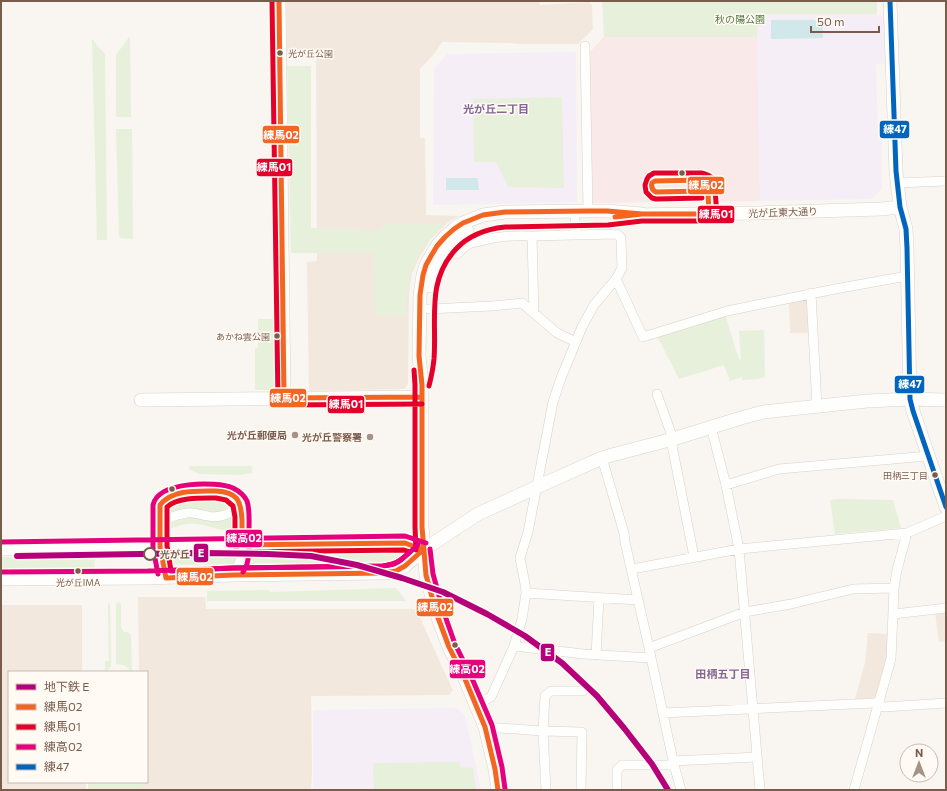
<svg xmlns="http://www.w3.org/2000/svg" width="947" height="791" font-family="Commissioner,'Noto Sans JP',sans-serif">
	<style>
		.residential { fill: #f2e8de }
		.education { fill: #f6eef6 }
		.medical { fill: #fae9e9 }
		.green { fill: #e7f0db }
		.water { fill: #d0e8ea }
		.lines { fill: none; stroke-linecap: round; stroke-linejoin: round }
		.street-casing { stroke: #d7d1cb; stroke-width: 10 }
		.secondary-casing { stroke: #d9d2cb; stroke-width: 14 }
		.street { stroke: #fefefd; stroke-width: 9 }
		.secondary { stroke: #fefefd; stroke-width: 13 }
		.bus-1-casing { stroke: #fffaf3; stroke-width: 8 }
		.bus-2-casing { stroke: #fffaf3; stroke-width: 8 }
		.bus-3-casing { stroke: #fffaf3; stroke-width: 8 }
		.bus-4-casing { stroke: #fffaf3; stroke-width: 8 }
		.bus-1 { stroke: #f26522; stroke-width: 5 }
		.bus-2 { stroke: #e4002b; stroke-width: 5 }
		.bus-3 { stroke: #e5007d; stroke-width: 5 }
		.bus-4 { stroke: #0065bd; stroke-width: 5 }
		.metro-1-casing { stroke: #fffaf3; stroke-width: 9 }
		.metro-1 { stroke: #b6007a; stroke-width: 6 }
		.bus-dot { fill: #7a5c4d; stroke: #fffaf3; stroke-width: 1.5 }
		.poi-dot { fill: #a69286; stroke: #fffaf3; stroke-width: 1.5 }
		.stop-dot { fill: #fffaf3; stroke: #7a5c4d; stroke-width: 2 }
		.labels { text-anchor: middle; stroke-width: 3; stroke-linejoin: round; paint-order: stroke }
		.bus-label { font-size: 9px; fill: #7a5c4d; stroke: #fffaf3; text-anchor: end }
		.park-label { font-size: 10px; fill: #537a41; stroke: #fffaf3 }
		.street-label { font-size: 10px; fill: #7a5c4d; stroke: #fffaf3 }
		.poi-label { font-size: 10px; font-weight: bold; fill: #7a5c4d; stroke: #fffaf3; text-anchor: end }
		.stop-label { font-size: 10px; font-weight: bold; fill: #7a5c4d; stroke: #fffaf3; text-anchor: start }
		.neighbourhood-label { font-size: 11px; font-weight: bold; fill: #846695; stroke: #fffaf3 }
		.line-badge { stroke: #fffaf3; stroke-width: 1.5 }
		.badge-label { font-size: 11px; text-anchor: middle; font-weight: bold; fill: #fff }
	</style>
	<rect width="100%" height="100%" fill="#f9f5f0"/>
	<path class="residential" d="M286,1H539L540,5L589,2L592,5L593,29L578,44H518L511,43L442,42L435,53L420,69V138H425L426,215L459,216L446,224L430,240L420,256L412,273L410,284L409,299L408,384L404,389L309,391L307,262L317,261L316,56L287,55Z
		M808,299L810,333H790L789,300Z
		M138,597H205L206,609H415L419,615L442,667L453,690L449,695L311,696L312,771L311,790H140V782H147V672H139Z
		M1,605H82V672H9V782H86V790H1Z
		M946,610V641L939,642L935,612Z
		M868,633L888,634L887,660L877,696L874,698L855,699L865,663Z"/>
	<path class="education" d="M758,14H877L885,18L887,63L876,64L878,140H882V189L872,199L760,201L757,37Z
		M576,52L577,202L433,205L434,69L447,54Z
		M456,708L465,715L481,790H313V710Z"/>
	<path class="medical" d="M604,37H757L760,201L593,203L588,54Z"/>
	<path class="green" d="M602,1H877V14H758L757,37H604Z
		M129,37H130L131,117H116V55Z
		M92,39L105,54L107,240H97Z
		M287,66H311V228L378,231L386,223H442L445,225C438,232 429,239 423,247C410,267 406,291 406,315L375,316L374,253H291Z
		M562,97L564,188L508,187L496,162H474L473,99Z
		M116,129H132L133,239L120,238L119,235Z
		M725,314L739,360L741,359L739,331L764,330L765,377L758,379L742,380V377L730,381L724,365L679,379L657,336Z
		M258,319H273L276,323V386L272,390H255V348H258Z
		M189,466H252V473L239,475L200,474L190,470Z
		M210,498L224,500L227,503V508L218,512L188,509L169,514C168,511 166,507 168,505C173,499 203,498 210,498Z
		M838,499L893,500L901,528L835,534L830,500Z
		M231,516H234L237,520V528C227,535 209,525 197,524C187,522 179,526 169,529L167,528V525L183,519L192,517L215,522Z
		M401,550L402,559L395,564L382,567L267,569L170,564C167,560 168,557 171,553Z
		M95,556L94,573H1V557Z
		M396,588L406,601H207V591L268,590L271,592Z
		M118,602L121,604V627L124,632H128L131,635L132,672H129V669L124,665L116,664V604Z
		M110,603L111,667L107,671L105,670V661H109L108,604Z
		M460,762V767L473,768L476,790H374L373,763Z
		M88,782H143V790H88Z"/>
	<path class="water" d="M771,20H822L823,38L771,39Z
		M446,178H478L479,190H446Z"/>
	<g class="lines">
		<defs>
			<path id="street" d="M585,46L588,211
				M897,183L946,181
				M575,219L576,235
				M457,254C461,250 464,247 469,244C473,242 477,242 481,241C498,236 514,235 532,236
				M616,279L643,337L727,311L835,289L907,276
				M811,293L817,407
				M428,309L492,306L522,303L557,333L576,342
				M657,394L673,439
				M711,427L726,485L739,549L760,790
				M671,440L694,557
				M602,458L624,533L625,542L649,648L674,765L681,790
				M726,485L779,469L928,456
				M160,522C168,519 177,514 187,513C194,512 201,515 208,516C219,519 232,513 241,506
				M632,569L739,549L907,533L946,516
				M166,578L164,570L160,547V505C163,501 165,499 169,497C182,491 225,488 236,498C236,498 239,502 240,503C243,510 242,553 240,561C238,566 235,571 233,575
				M526,593L638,600
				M894,614L946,608
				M514,646L583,654L651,658
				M649,648L745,612L791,604L853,589L894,588
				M596,655L599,598
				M475,705L491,697L514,646L522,619L526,593L525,584L520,558L528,532L553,402L561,378L582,327L594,305L616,279L622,268L621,238L617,234L532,236L534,313
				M663,713L875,703L884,707L946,703
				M485,727L543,731L582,732L581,790
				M673,761L757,757
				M546,790L543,731L545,696L551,691H583
				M617,790V770L622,765H674
				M854,790L891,659L894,588L897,570L907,533"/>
			<path id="secondary" d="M279,1L284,398
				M890,1L896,171L900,207L906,229L907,248L910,399L913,411L946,507
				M634,215L758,213L881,209L900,207
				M429,286C432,262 449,245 467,231
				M141,400L422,397
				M1,549L160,547L242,545L405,543L423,550
				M1,579L148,578L233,575L384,573L396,571L405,566L423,550L478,514L537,487L602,458L612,455L673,439L741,418L763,412L867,401L910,399L946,400
				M498,790L495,769L485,727L465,679L449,647L437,615L426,575L422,527V385L419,356L420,295L423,275L426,265L431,256L437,246L445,237L454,229L463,223L483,215L505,212L588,211H607L642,214"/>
		</defs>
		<use href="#street" class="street-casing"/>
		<use href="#secondary" class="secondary-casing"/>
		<use href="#street" class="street"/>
		<use href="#secondary" class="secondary"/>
		<defs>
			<path id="bus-1" d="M279,1L284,398L422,397
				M615,217L642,214H709L708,192L705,181L702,180L655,181L652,183C651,187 652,190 656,192L703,191L707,192L708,195
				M216,491C237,492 241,500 242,520C242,528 242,537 242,545L405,543L423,550L405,566L396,571L384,573L233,575L166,578L160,547V505C172,489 198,491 216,491Z
				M498,790L495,769L485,727L465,679L449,647L437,615L426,575L422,527V385L419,356L420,295L423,275L426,265L431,256L437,246L445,237L454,229L463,223L483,215L505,212L588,211H607L642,214"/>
			<path id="bus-2" d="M272,1L278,401L280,404L284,405L422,404
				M414,370L415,385V527L416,550
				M429,386C431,378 433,369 434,359C437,320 426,281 456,249C469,235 486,229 505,227L608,225L642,221H709C712,220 713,221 715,218C718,213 715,182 711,177C708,174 705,174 702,173H654L649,176L647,179L645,185L646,192L652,198L656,199L702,198
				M216,498L226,500L233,506L235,517V546L237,550L240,552L404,550L410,552C400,561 397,564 383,566L233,568L171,571L167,546V507C177,497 202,498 216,498Z"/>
			<path id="bus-3" d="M1,542L405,536L426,543
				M430,549L433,574L444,613L455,644L471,676L492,725L502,767L505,789
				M1,572L148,571L233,568L383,566L394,564L401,560L418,545
				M158,574L153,548V505C158,481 216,481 233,488C239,491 244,495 247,501C250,509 249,522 249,531C249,541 250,554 247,564C246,567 244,570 243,572"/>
			<path id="bus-4" d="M890,1L896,171L900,207L906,229L907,248L910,399L913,411L946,507"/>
		</defs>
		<use href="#bus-1" class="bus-1-casing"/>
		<use href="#bus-2" class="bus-2-casing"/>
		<use href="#bus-3" class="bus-3-casing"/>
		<use href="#bus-4" class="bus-4-casing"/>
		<use href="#bus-1" class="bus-1"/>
		<use href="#bus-2" class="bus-2"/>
		<use href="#bus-3" class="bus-3"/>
		<use href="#bus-4" class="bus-4"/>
		<defs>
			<path id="metro-1" d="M17,556L201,553L267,554L311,556L357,565L402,578L443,592L487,614L525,636L562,663L597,696L624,728L652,764L668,790"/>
		</defs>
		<use href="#metro-1" class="metro-1-casing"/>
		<use href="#metro-1" class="metro-1"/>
	</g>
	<g class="bus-dot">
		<circle cx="280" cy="53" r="3.5"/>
		<circle cx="682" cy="173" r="3.5"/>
		<circle cx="277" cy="336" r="3.5"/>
		<circle cx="935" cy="475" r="3.5"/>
		<circle cx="172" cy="489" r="3.5"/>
		<circle cx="78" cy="571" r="3.5"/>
		<circle cx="455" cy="645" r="3.5"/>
	</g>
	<g class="poi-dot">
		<circle cx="295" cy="435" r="4"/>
		<circle cx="370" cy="437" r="4"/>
	</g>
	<circle class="stop-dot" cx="150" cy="554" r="6"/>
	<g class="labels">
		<g class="bus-label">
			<text x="288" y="57" text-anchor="start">光が丘公園</text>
			<text x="270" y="340">あかね雲公園</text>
			<text x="928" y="479">田柄三丁目</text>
			<text x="78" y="586" text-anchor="middle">光が丘IMA</text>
		</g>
		<g class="park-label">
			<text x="740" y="23">秋の陽公園</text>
		</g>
		<g class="street-label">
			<text transform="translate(783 212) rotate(-2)" y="4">光が丘東大通り</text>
		</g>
		<g class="poi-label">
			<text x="287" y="439">光が丘郵便局</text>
			<text x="362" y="441">光が丘警察署</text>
		</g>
		<g class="stop-label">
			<text x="160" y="558">光が丘</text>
		</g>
		<g class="neighbourhood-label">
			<text x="496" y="113">光が丘二丁目</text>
			<text x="723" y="678">田柄五丁目</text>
		</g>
	</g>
	<g class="line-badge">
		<rect x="879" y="120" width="31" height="19" rx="4" fill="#0065bd"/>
		<rect x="262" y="125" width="38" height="19" rx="4" fill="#f26522"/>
		<rect x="256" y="158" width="37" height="19" rx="4" fill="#e4002b"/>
		<rect x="687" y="176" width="38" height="19" rx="4" fill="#f26522"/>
		<rect x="697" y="205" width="38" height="19" rx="4" fill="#e4002b"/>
		<rect x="894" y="375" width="31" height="19" rx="4" fill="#0065bd"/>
		<rect x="269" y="388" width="38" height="20" rx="4" fill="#f26522"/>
		<rect x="327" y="395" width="38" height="19" rx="4" fill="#e4002b"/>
		<rect x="225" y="529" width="38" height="19" rx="4" fill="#e5007d"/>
		<rect x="193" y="543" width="16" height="20" rx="4" fill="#b6007a"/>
		<rect x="176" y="567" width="38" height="19" rx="4" fill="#f26522"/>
		<rect x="416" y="598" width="38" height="19" rx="4" fill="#f26522"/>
		<rect x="540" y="643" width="15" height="19" rx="4" fill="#b6007a"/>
		<rect x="449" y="659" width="37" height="20" rx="4" fill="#e5007d"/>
	</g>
	<g class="badge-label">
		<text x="895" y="133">練47</text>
		<text x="281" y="139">練馬02</text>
		<text x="274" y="171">練馬01</text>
		<text x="706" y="189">練馬02</text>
		<text x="716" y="218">練馬01</text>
		<text x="910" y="388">練47</text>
		<text x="288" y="402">練馬02</text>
		<text x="346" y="408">練馬01</text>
		<text x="244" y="542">練高02</text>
		<text x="201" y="557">E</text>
		<text x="195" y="581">練馬02</text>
		<text x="435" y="611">練馬02</text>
		<text x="548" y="656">E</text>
		<text x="467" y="673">練高02</text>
	</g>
	<rect width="947" height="791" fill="none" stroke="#7a5c4d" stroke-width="4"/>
	<rect x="8" y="671" width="140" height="112" fill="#fffaf3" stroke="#cabbb1"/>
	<rect x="16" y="684" width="20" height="6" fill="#b6007a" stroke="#cabbb1"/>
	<text x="44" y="691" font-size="12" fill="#7a5c4d">地下鉄 E</text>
	<rect x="16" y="704" width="20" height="6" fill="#f26522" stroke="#cabbb1"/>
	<text x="44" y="711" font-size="12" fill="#7a5c4d">練馬02</text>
	<rect x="16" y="724" width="20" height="6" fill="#e4002b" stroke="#cabbb1"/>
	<text x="44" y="731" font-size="12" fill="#7a5c4d">練馬01</text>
	<rect x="16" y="744" width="20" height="6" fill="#e5007d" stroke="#cabbb1"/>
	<text x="44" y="751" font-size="12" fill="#7a5c4d">練高02</text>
	<rect x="16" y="764" width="20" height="6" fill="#0065bd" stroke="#cabbb1"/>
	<text x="44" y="771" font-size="12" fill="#7a5c4d">練47</text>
	<g transform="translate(919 763)"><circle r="19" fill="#fffaf3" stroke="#cabbb1"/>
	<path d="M0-3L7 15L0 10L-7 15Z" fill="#a69286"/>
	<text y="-6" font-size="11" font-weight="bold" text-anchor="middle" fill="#7a5c4d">N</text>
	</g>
	<path d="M811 26v6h68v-6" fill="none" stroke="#7a5c4d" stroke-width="2"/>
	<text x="817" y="26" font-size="12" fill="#7a5c4d" stroke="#fffaf3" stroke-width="3" paint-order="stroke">50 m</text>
</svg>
